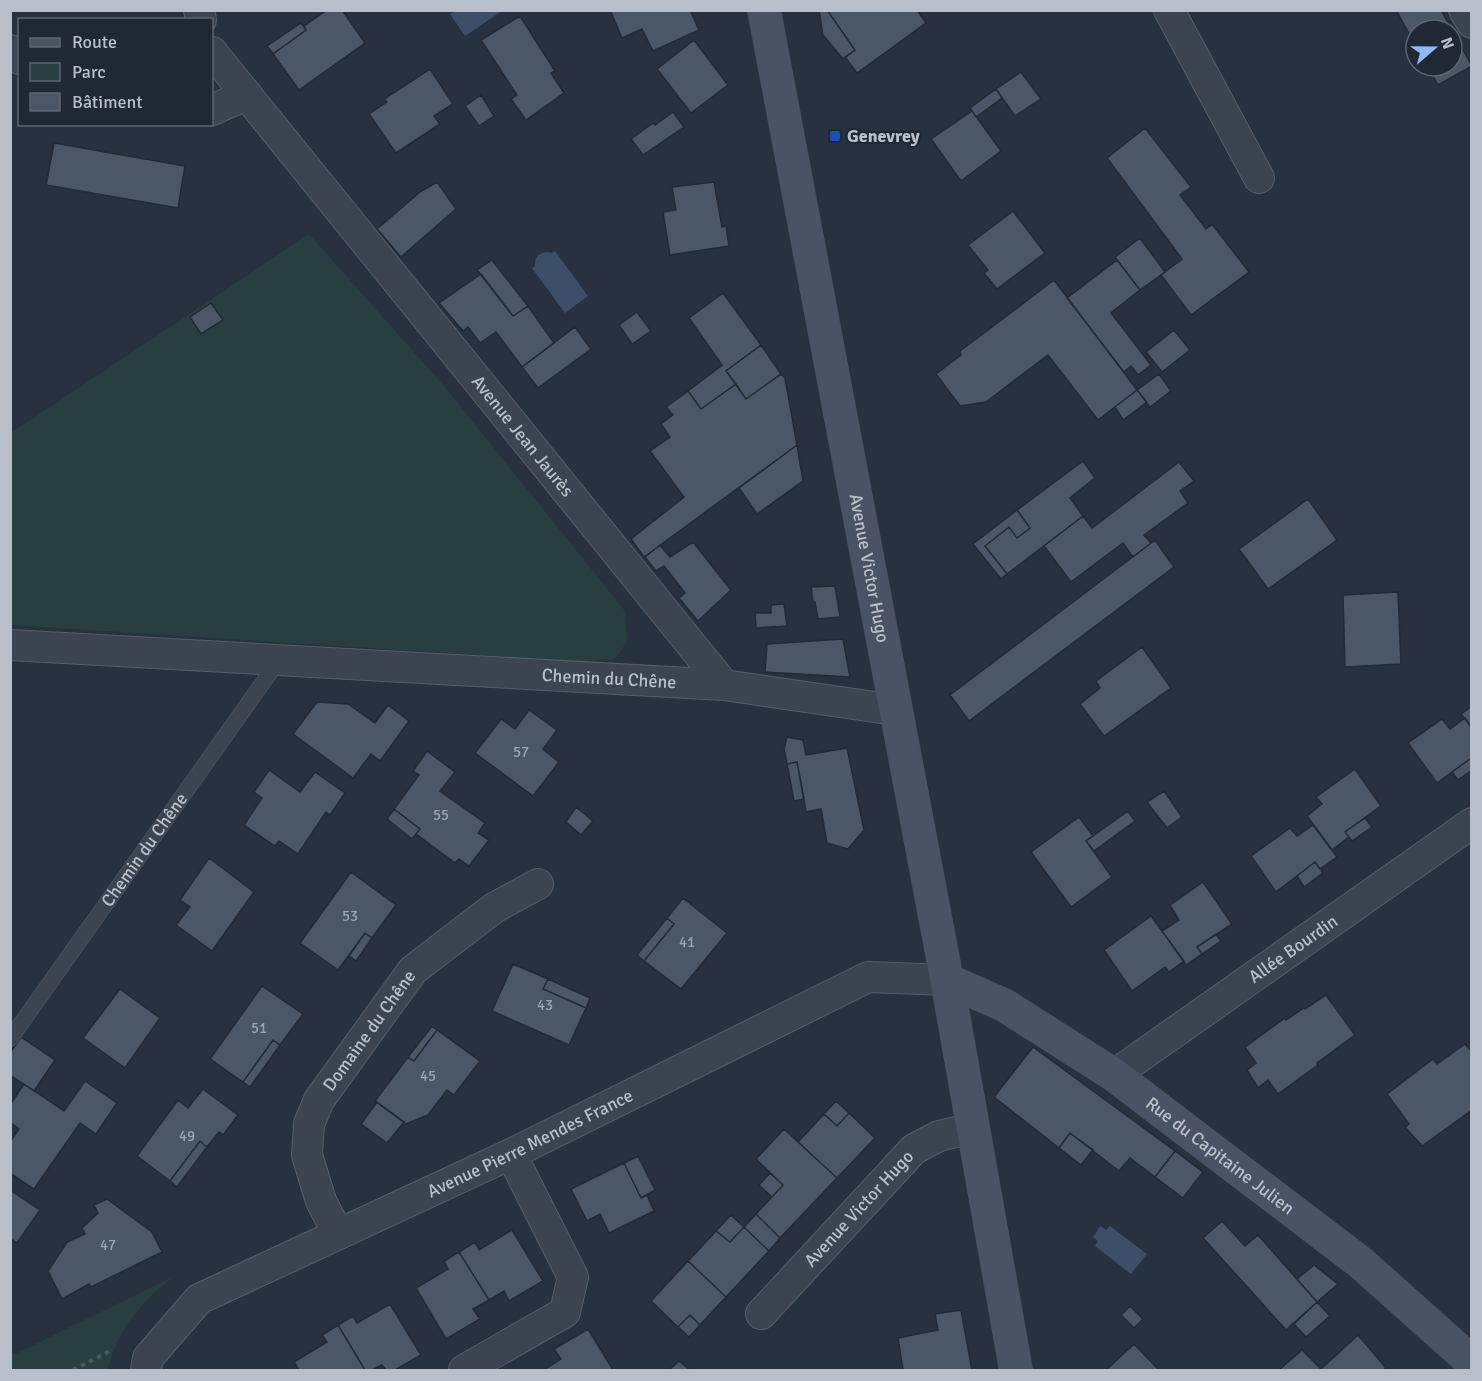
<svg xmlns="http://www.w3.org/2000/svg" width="1482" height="1381" font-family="Signika,sans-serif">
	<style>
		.green { fill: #293e41 }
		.water { fill: #3d4f68 }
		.building { fill: #4b5766; stroke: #222a37; stroke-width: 1.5 }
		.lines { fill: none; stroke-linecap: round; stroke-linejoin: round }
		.lane-casing { stroke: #565e6a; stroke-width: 16 }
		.street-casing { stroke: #565e6a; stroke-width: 32 }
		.secondary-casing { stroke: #454c59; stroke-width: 34 }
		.path { stroke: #475b5e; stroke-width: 4; stroke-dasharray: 4.5 4.5; stroke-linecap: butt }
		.lane { stroke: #3b4450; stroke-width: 15 }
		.street { stroke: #3b4450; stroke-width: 30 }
		.secondary { stroke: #495363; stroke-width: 33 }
		.transit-dot { fill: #1a4fb4; stroke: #202835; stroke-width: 2 }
		.labels { text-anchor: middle; stroke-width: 4.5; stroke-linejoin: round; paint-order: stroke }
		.number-label { font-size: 15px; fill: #9da5b1 }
		.poi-label { font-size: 18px; font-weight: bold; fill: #b8bfca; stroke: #202835; text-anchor: start }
		.street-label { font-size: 18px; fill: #b8bfca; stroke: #202835 }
	</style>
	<rect width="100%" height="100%" fill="#273140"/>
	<path class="green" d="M309,234L445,387L625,611L627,642L614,660L574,661L11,625V433Z
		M176,1275C144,1299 116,1330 108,1370H11L10,1352L15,1354Z"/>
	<path class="water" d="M456,11V10L502,11L465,36L450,14Z
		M555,251L588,296L565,313L532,268L535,266C534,255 543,250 552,253Z
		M1100,1226L1106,1230L1110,1226L1147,1254L1131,1274L1095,1246L1098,1241L1093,1237Z"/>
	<path class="building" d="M327,10H342L365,43L299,90L273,54L306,30L304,26Z
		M610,10H690L699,30L653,51L642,29L622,38Z
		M827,10H917L926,23L857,73L845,57L855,50Z
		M827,10L855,50L843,59L823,35L819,11Z
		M1396,10H1441L1452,30H1416V46Z
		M520,16L555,71L551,73L564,93L526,120L511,99L517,95L481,40Z
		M301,23L306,30L273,54L267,46Z
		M1452,30L1472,66L1438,85L1427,66H1452Z
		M694,40L728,85L691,113L657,69Z
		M430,69L453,104L434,116L440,124L396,153L369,114L387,102L384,99Z
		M1021,72L1041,99L1015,116L996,89Z
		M996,89L1002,98L976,117L970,108Z
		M481,95L494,116L479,126L465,106Z
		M972,111L1001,151L961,181L931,139Z
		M673,112L684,127L643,155L631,139L653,123L655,125Z
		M1145,128L1191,187L1180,195L1206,229L1212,224L1249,272L1191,315L1161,275L1182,259L1107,158Z
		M54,143L185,166L178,208L46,185Z
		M437,182L456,209L401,257L377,229L420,192Z
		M714,182L722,227L726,226L729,246L670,255L663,212L676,210L672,187Z
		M1013,211L1045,253L997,289L984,273L988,270L968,245Z
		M1140,238L1165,272L1140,290L1115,257Z
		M492,260L528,306L513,316L477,270Z
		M1117,260L1140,290L1111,313L1151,365L1138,375L1131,366L1124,372L1067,298Z
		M481,274L513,316L528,306L554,343L522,367L496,332L480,343L468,327L463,331L439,303Z
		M1054,280L1137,390L1098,420L1048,355L986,402L960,406L936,374L961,355L960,351Z
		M723,293L761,345L726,371L736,384L701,409L688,391L722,365L689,318Z
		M211,303L223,320L201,334L190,317Z
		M637,312L651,331L632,344L619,325Z
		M575,327L591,349L538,388L522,367Z
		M1174,330L1190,350L1162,372L1146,352Z
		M761,345L781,374L746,399L726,371Z
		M781,374L785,378L797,445L644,557L631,539L684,497L650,451L670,437L661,424L673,415L666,407L688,391L701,409L736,384L746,399Z
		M1159,374L1171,391L1150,407L1137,390Z
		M1137,390L1147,402L1123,420L1115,407Z
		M797,445L803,481L757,514L739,488Z
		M1083,461L1095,478L1070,498L1083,516L1007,574L985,546L1009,527L1017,538L1030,528L1017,510Z
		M1179,462L1194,481L1180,491L1188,503L1144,535L1151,543L1133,557L1123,543L1071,582L1044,546L1083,516L1092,528Z
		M1308,499L1337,540L1268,589L1239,549Z
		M1017,510L1030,528L1017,538L1009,527L985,546L1007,574L1001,579L973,544Z
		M1155,540L1174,567L969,721L950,695Z
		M693,542L731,590L698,621L679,598L685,593L664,566L656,571L645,557L660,545L670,557Z
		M835,586L840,617L818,619L815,602H813L811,587Z
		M1398,592L1401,664L1345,667L1343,595Z
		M784,604L787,626L756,628L755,613H771V605Z
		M843,639L850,677L765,672L767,644Z
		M1142,647L1171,688L1104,736L1080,704L1100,688L1096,681Z
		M317,702L348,704L375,723L388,705L409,721L380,761L371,754L353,778L293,734Z
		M1472,706V728L1461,714Z
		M529,710L557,730L543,749L559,762L533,796L475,753L501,719L515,729Z
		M1465,718L1472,728V761L1470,759L1437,783L1408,743L1442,719L1450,729Z
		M787,737L803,740L806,755L847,748L864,830L848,849L827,843L821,809L806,812L797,762L787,764L784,749Z
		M427,751L455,772L440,791L485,823L478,833L489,840L469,866L459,859L455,863L416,834L420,829L394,809L419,775L413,771Z
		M1470,759L1472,761V770L1458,780L1452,772Z
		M797,762L804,799L794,801L787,764Z
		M1355,769L1381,806L1345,832L1349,837L1332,850L1307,816L1322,804L1316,797Z
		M269,770L300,792L315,772L345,793L330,815L326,812L298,854L279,841L275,846L244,825L262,798L254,792Z
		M1164,791L1182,817L1167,828L1147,802Z
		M576,807L593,821L581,835L566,822Z
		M394,809L420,829L412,839L387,819Z
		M1128,811L1135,821L1094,851L1086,841Z
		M1079,817L1093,836L1086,841L1112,877L1071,907L1031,852Z
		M1365,818L1372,827L1352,841L1345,832Z
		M1313,825L1337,857L1320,869L1315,862L1276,892L1251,856L1290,828L1297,836Z
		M209,858L254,892L212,951L176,925L190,907L180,900Z
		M1315,862L1323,873L1304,887L1297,876Z
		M351,872L396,905L372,938L365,933L338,970L300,943Z
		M1203,882L1232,924L1197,947L1202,954L1186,965L1162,931L1179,920L1170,905Z
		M683,898L727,933L681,989L644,961L674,924L667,918Z
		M1151,916L1184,961L1169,972L1165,967L1132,991L1104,950Z
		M667,918L674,924L644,961L637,955Z
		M365,933L372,938L356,961L349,956Z
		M1216,934L1221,941L1202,954L1197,947Z
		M513,964L548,979L543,989L586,1008L569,1045L492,1011Z
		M548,979L590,998L586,1008L543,989Z
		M262,986L303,1014L280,1045L273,1040L243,1082L210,1059Z
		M120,989L160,1018L125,1068L83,1038Z
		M1326,995L1355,1035L1317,1063L1318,1065L1278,1094L1268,1080L1258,1088L1247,1070L1256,1063L1245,1047L1285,1018L1286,1020L1304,1008L1305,1009Z
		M432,1026L437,1030L414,1061L408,1057Z
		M437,1030L480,1061L454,1095L447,1090L428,1115L406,1124L375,1101L408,1057L414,1061Z
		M21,1037L55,1060L34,1091L10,1075V1053Z
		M273,1040L280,1045L250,1087L243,1082Z
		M1465,1044L1472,1052V1110L1422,1146L1405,1127L1409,1124L1387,1094L1433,1059L1437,1064Z
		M1033,1047L1175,1151L1155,1177L1130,1158L1119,1171L1070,1133L1059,1148L994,1097Z
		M85,1081L117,1103L96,1134L80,1123L34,1189L10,1173V1142L19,1129L10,1122V1105L24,1084L64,1111Z
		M203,1089L238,1115L223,1135L219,1132L207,1147L200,1141L170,1181L137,1156L178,1100L188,1108Z
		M836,1101L849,1113L837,1126L824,1114Z
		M377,1102L404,1122L387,1143L361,1124Z
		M849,1113L875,1138L837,1178L798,1142L824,1114L837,1126Z
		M784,1129L837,1178L780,1238L756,1214L783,1185L756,1159Z
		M1070,1133L1093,1150L1081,1165L1059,1148Z
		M200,1141L207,1147L177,1187L170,1181Z
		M1175,1151L1203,1172L1183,1198L1155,1177Z
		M638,1156L655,1190L641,1198L624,1163Z
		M624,1163L641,1198L647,1195L654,1211L609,1233L600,1214L587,1221L571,1189Z
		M770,1173L783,1185L772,1197L759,1185Z
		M10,1190L40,1210L17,1243L10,1238Z
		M107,1199L152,1232L162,1252L91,1287L89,1284L62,1299L48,1271L67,1242L85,1234L82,1228L98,1213L94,1205Z
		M756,1214L780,1238L769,1251L744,1227Z
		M731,1215L744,1227L730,1242L716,1231Z
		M1222,1221L1245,1246L1258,1235L1317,1302L1286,1330L1203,1238Z
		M744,1227L769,1251L726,1297L688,1261L716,1231L730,1242Z
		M512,1230L543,1281L509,1301L504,1291L489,1300L459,1252L475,1242L479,1250Z
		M459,1252L489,1300L473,1309L480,1319L446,1339L416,1288L448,1269L444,1261Z
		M688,1261L726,1297L700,1325L690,1315L678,1327L651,1301Z
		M1314,1265L1338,1284L1317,1302L1297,1279Z
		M1317,1302L1330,1316L1306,1337L1294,1324Z
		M390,1304L421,1355L395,1370H386L382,1365L372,1370H365L338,1325L353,1316L357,1323Z
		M1130,1306L1143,1319L1134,1328L1121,1315Z
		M961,1310L972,1370H903L898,1338L938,1330L935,1314Z
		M690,1315L700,1325L689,1337L678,1327Z
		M338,1325L365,1370H299L294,1362L327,1342L322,1335Z
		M588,1329L613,1370H546L545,1369L561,1359L554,1349Z
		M1358,1335L1386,1368L1383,1370H1279L1302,1350L1321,1369Z
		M1134,1344L1159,1370H1106Z
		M679,1361L690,1370H669Z"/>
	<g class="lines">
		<defs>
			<g id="lane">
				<path id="s1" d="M10,1039L279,660"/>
			</g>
			<g id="street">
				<path d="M199,10L201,20"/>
				<path d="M1169,10L1259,178"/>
				<path d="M1464,10L1472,23"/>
				<path d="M10,50L20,59"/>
				<path id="s2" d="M212,52L724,685L895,710"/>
				<path d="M212,110L246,95"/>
				<path id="s3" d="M10,645L724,685"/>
				<path id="s4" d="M1114,1075L1472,823"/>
				<path id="s5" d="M338,1234L321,1201L307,1155L309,1124L319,1100L413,970L494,908L538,884"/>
				<path id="s6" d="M761,1314L914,1149L939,1136L973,1128"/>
				<path id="s7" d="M146,1370L148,1358L199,1299L511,1154L868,977L947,980"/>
				<path d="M464,1370L565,1312L573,1277L511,1154"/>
			</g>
			<g id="secondary">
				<path id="s8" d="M764,10L947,980L1016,1370"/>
				<path id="s9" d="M947,980L1004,1005L1114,1075L1361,1263L1472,1362"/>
			</g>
		</defs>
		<use href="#lane" class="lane-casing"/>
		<use href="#street" class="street-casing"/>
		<use href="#secondary" class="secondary-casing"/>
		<path class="path" d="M73,1370L112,1350"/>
		<use href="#lane" class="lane"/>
		<use href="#street" class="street"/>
		<use href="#secondary" class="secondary"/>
	</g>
	<rect class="transit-dot" x="829" y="130" width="12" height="12" rx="3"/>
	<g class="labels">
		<g class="number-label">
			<text x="521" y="757">57</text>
			<text x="441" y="820">55</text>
			<text x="350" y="921">53</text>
			<text x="687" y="947">41</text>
			<text x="545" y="1010">43</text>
			<text x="259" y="1033">51</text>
			<text x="428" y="1081">45</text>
			<text x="187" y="1141">49</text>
			<text x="108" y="1250">47</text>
		</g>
		<g class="poi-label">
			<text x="847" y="142">Genevrey</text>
		</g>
		<g class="street-label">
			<text dy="6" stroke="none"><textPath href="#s2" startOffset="494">Avenue Jean Jaurès</textPath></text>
			<text dy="6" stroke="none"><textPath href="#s8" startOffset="568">Avenue Victor Hugo</textPath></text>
			<text dy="6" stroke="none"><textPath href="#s3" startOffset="600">Chemin du Chêne</textPath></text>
			<text dy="6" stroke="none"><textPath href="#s1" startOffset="232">Chemin du Chêne</textPath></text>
			<text dy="6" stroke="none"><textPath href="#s4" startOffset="219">Allée Bourdin</textPath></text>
			<text dy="6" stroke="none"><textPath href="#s5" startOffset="228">Domaine du Chêne</textPath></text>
			<text dy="6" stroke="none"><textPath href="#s7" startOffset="456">Avenue Pierre Mendes France</textPath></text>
			<text dy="6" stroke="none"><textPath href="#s9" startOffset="326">Rue du Capitaine Julien</textPath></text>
			<text dy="6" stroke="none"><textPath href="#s6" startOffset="144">Avenue Victor Hugo</textPath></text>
		</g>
	</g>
	<rect width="1482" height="1381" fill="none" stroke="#b8bfca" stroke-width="24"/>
	<rect x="18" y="18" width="195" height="108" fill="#202835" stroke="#5d6471" stroke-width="1.5"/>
	<rect x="30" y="38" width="30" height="9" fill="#495363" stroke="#5d6471" stroke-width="1.5"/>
	<text x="72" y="48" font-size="18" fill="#b8bfca">Route</text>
	<rect x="30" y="63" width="30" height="18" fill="#293e41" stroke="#5d6471" stroke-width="1.5"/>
	<text x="72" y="78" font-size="18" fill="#b8bfca">Parc</text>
	<rect x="30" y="93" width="30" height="18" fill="#4b5766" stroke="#5d6471" stroke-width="1.5"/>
	<text x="72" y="108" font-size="18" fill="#b8bfca">Bâtiment</text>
	<g transform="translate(1434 48) rotate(70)"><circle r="28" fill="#202835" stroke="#5d6471" stroke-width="1.5"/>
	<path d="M0-4.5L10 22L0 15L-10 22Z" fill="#92b8f5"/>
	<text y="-9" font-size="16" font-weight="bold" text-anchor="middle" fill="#b8bfca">N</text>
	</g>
</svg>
